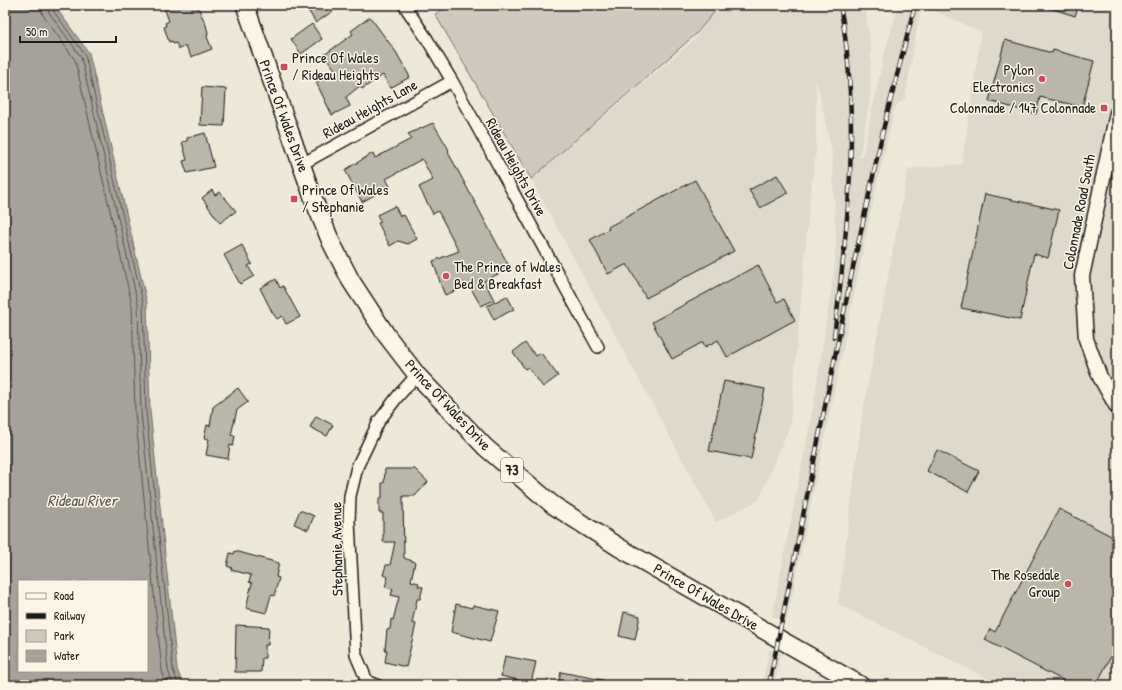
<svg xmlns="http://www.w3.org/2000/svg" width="1122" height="690" font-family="'Patrick Hand',sans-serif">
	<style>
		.built { fill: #ded9cb }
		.green { fill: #cfcabd; stroke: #76736c }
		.water { fill: #a7a299; stroke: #6f6c67; fill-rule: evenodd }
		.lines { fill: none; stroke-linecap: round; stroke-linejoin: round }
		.shore { stroke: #54524e; stroke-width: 1 }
		.building { fill: #bab6aa; stroke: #1c1c1c }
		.minor-casing { stroke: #1c1c1c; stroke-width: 14 }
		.tertiary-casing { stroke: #1c1c1c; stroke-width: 17 }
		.primary-casing { stroke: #1c1c1c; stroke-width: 20 }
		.minor { stroke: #fcf5e5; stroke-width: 11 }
		.tertiary { stroke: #fcf5e5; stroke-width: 14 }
		.primary { stroke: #fcf5e5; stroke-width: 17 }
		.rail-casing { stroke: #1c1c1c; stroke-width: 4.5 }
		.rail { stroke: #fcf5e5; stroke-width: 3; stroke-dasharray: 9; stroke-linecap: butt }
		.poi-dot { fill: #d1495b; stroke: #fcf5e5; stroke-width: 1.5 }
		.labels { text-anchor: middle; stroke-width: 3; stroke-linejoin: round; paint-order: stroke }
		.shield { fill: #fcf5e5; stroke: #5f5d58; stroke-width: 1 }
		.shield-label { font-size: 14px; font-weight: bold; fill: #1c1c1c }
		.poi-label { font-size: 15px; fill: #1c1c1c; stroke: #fcf5e5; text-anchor: start }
		.street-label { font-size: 15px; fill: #1c1c1c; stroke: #fcf5e5 }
		.water-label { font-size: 16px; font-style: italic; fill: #5b5854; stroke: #fcf5e5 }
	</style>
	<rect width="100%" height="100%" fill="#eee8d9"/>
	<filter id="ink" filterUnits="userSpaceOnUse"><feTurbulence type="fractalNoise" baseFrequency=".025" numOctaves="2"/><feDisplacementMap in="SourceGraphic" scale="8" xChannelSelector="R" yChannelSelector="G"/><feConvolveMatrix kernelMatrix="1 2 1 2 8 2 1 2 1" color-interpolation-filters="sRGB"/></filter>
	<g filter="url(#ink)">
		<path class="built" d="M718,5H865L871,50L870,98L859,158L862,157L884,55L899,5H921L905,98L895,107L876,188L787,621L772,617L813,408L834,271L836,241L832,152L816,78V149L809,207L790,425L759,500L716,522L531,179L697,37Z
			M925,5H1117V685H1001L838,604L862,417L908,169L962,164L981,32L924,6Z
			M769,650L781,653L774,685H762Z"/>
		<path class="green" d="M450,5H720L697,33L531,179L435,14Z"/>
		<path class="water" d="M5,5H54L89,53L147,303L150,411L177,669L183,685H5ZM19,581H147V671H19Z"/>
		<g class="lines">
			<path class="shore" d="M40,5L43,15L75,60L132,305L135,412L162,671L167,685
				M46,5L48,11L81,57L138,304L141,412L168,670L173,685
				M51,5L52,9L85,55L143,303L146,412L173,670L179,685"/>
		</g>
		<path class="building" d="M163,5H197L206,25L208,33L207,37L212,49L191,57L186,46L179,49L176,43L173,44L172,41L169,42L164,27L166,26L165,23L169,21Z
			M305,5H341L316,23Z
			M1047,5H1079L1075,16L1047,7Z
			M370,17L396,52L410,77L390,88L383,75L362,89L360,86L346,97L350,106L332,115L316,82L337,72L324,55L353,34L351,31Z
			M312,24L322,39L301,54L291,39Z
			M1005,40L1052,53L1053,50L1094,61L1082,107L1040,97L1036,114L989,101Z
			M202,87L226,89L224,126L200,125Z
			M433,123L448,148L449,154L510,268L484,281L494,300L481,306L469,285L445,295L442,288L433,261L459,251L438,211L433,214L419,187L433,180L422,159L386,179L390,186L362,202L345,170L373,153L375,158L411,139L408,134Z
			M205,133L214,167L187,173L183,161L187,160L182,142L187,141V138Z
			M777,175L788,193L760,208L749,190Z
			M695,180L734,251L646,298L627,264L608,274L590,240L609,229L608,227Z
			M212,190L215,195L220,192L236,211L220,223L202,198Z
			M985,194L1059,210L1048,258L1034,254L1020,320L961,308Z
			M395,206L400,216L404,215L417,239L408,244L398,241L390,246L378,223L381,222L377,215Z
			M242,245L252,264L248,266L254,276L240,284L224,255Z
			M758,265L777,302L784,299L795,320L727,357L718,340L705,347L703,342L672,359L652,322Z
			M276,279L280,288L283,286L300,317L286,324L282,316L277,319L272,312L260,288Z
			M507,296L514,309L494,320L487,306Z
			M525,343L536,356L541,353L558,376L543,387L528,367L525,369L513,352Z
			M724,381L765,389L751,459L709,451Z
			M238,388L248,402L237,410L231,435L235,436L233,446L230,445L228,459L206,455L209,439L204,438L207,425L210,426L213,407Z
			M316,416L333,425L327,436L310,427Z
			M937,450L979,471L968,492L927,471Z
			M385,469H415L428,482L415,496H403L404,558L415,562L411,581L419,583L418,586L423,587L420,599H417L412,623L416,624L406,667L385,662L387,650H385L387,630L390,629L391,619L393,620L399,597L391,595L393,589L385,587L388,577L383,575L386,565H390L395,542H383V513H379V498H382V483H384Z
			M1059,509L1117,539V645L1096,685H1072L985,640L990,629L995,632Z
			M300,510L314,516L308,530L294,524Z
			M235,551L279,563L276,577L279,578L274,596L271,595L266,613L246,608L251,587L252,583L249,582L251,575L231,570L232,568L227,566L230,553L234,554Z
			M456,604L472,608L473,605L499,611L490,642L451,632Z
			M624,612L640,616L635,640L619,636Z
			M236,625L269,627L268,645H265V658H262L261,672H235Z
			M505,656L536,662L531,683L501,676Z
			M561,672L603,680L602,685H558Z"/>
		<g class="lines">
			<defs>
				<path id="minor" d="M404,5L427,39L452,81L598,347
					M302,164L452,81
					M377,685L367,681L356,655L349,522L350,496L357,467L379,421L398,396L417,375"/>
				<path id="tertiary" d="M1117,113L1082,276L1086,339L1100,377L1117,407"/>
				<path id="primary" d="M245,5L315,203L331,242L351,281L387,336L417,375L485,447L553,505L620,548L860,685"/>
			</defs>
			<use href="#minor" class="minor-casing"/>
			<use href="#tertiary" class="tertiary-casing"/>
			<use href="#primary" class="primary-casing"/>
			<use href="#minor" class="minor"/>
			<use href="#tertiary" class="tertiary"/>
			<use href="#primary" class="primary"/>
			<defs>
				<path id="rail" d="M834,337C848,226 861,116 840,5
					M769,685L852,272L884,126L915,5"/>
			</defs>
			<use href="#rail" class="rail-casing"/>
			<use href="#rail" class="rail"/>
		</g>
	</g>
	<g class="poi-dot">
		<rect x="280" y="63" width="8" height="8" rx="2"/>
		<circle cx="1042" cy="79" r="4"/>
		<rect x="1100" y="104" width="8" height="8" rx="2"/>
		<rect x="290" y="195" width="8" height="8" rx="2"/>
		<circle cx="446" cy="276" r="4"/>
		<circle cx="1068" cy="584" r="4"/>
	</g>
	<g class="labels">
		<rect class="shield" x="501" y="458" width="22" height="24" rx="3"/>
		<g class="shield-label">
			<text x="512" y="475">73</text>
		</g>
		<g class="poi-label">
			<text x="292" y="63">Prince Of Wales<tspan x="292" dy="17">/ Rideau Heights</tspan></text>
			<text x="1034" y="75" text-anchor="end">Pylon<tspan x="1034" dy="17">Electronics</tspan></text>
			<text x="1096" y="113" text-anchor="end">Colonnade / 147 Colonnade</text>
			<text x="302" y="195">Prince Of Wales<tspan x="302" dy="17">/ Stephanie</tspan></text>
			<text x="454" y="272">The Prince of Wales<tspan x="454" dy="17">Bed &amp; Breakfast</tspan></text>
			<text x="1060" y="580" text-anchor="end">The Rosedale<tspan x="1060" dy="17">Group</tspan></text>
		</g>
		<g class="street-label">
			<text transform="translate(370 109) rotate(-29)" y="5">Rideau Heights Lane</text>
			<text transform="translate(284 116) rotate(70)" y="5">Prince Of Wales Drive</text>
			<text transform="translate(516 167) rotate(61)" y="5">Rideau Heights Drive</text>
			<text transform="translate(1079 212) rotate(-79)" y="5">Colonnade Road South</text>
			<text transform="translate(448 405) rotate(47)" y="5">Prince Of Wales Drive</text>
			<text transform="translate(337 549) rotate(-91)" y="5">Stephanie Avenue</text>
			<text transform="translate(706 597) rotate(30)" y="5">Prince Of Wales Drive</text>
		</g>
		<g class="water-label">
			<text x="82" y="506">Rideau River</text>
		</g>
	</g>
	<rect width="1122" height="690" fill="none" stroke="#fcf5e5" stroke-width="20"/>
	<rect x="10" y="10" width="1102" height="670" fill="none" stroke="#1c1c1c" stroke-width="1.5" filter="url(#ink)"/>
	<rect x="18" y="580" width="130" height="92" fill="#fcf5e5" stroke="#a29e95"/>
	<rect x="26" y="593" width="20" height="6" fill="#fcf5e5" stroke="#a29e95"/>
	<text x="54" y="600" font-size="12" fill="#1c1c1c">Road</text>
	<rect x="26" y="613" width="20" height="6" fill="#1c1c1c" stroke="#a29e95"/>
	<text x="54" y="620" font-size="12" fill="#1c1c1c">Railway</text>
	<rect x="26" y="630" width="20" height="12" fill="#cfcabd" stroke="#a29e95"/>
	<text x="54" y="640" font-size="12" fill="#1c1c1c">Park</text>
	<rect x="26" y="650" width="20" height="12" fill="#a7a299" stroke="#a29e95"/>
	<text x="54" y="660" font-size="12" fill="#1c1c1c">Water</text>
	<path d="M20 36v6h96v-6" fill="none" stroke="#1c1c1c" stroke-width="2"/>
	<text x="26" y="36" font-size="12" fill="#1c1c1c" stroke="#fcf5e5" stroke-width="3" paint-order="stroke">50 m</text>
</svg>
